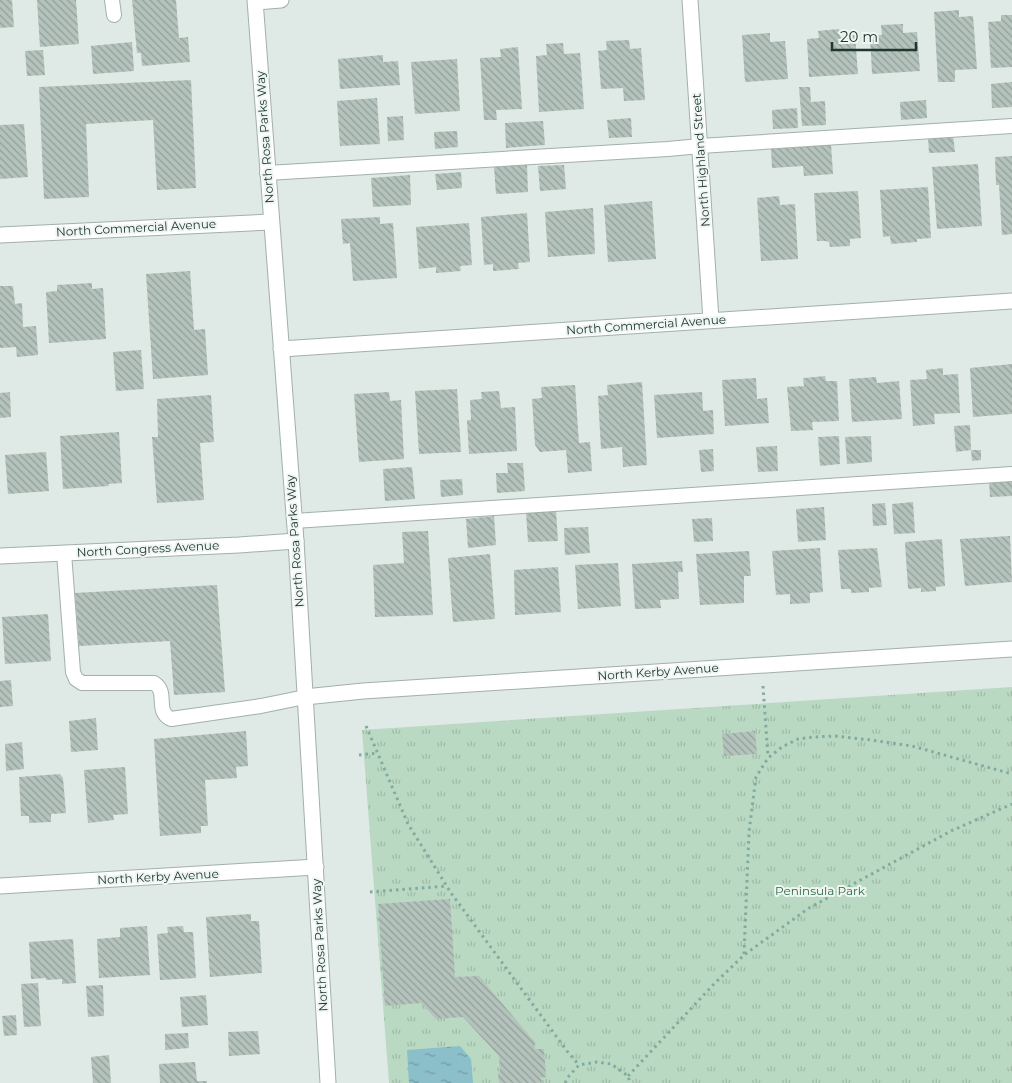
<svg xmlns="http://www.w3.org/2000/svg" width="1012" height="1083" font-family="Montserrat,sans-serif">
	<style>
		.park { fill: url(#park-tufts) }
		.water { fill: url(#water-ripples) }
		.building { fill: url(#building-back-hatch) }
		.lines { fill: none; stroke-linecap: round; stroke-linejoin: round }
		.service-casing { stroke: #a2b0ac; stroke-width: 16 }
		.minor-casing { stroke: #a2b0ac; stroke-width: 17 }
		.tertiary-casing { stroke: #a2b0ac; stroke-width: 17 }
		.path { stroke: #82aa9e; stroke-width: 3; stroke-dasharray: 2.5 4; stroke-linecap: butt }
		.service { stroke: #fff; stroke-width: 14 }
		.minor { stroke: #fff; stroke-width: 15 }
		.tertiary { stroke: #fff; stroke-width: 15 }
		.labels { text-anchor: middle; stroke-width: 4; stroke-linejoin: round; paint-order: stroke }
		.street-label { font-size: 12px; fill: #213732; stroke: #eff6f2 }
		.park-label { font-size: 12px; fill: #2f6a47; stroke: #eff6f2 }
	</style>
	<defs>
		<pattern id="park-tufts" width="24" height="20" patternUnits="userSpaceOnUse" patternTransform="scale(1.25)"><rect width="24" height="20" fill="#b9d9c2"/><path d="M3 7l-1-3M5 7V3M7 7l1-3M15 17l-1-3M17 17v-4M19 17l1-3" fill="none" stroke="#9fbba7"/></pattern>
		<pattern id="water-ripples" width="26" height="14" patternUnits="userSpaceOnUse" patternTransform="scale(1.25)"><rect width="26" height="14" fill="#8bbfca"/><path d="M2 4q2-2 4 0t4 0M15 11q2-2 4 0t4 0" fill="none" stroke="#719ca5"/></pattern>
		<pattern id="building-back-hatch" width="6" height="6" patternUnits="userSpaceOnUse" patternTransform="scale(1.25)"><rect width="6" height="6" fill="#b5c3bd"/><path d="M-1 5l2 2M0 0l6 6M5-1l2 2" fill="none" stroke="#939f9a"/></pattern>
	</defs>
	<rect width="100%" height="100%" fill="#dfe9e5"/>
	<path class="park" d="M1012,687V1083H389L362,730Z"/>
	<path class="water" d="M460,1046L471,1059L473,1083H409L407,1050Z"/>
	<path class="building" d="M0,0H12L14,27L0,28Z
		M37,0H76L79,44L40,47Z
		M132,0H176L179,38L188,37L190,62L142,66L141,53H137Z
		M959,10V17L973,16L977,69L955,70V82H938L934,12Z
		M1001,15H1012V67L991,68L988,22L1001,21Z
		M903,24V33L917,32L920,71L872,74L870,35H882L881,25Z
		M839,29L840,37L855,35L858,74L809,77L807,39L819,38L818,31Z
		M770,33V42L785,41L788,79L745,82L742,35Z
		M629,40L630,49L641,48L645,100L624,101L623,88L601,89L598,51L607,50L606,41Z
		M132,42L134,71L93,74L91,46Z
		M563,43L564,54L580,53L584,109L539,112L536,56L547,55L546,44Z
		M518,47L522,109L496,110L497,120H484L480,58L501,57L500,49Z
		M43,50L45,75L27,76L25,51Z
		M383,55V62L398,61L400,85L340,89L338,59Z
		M457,59L460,111L415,114L411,62Z
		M191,80L196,188L157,190L153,120L86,124L89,197L44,199L39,87Z
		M1012,82V107L992,108L991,84Z
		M799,87H810L811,102L825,101L826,125L802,126Z
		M377,98L380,144L340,146L337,101Z
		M926,100L927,118L901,120L900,102Z
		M797,108L798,128L773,129L772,110Z
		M403,116L404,140L388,141L387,117Z
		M631,118L632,137L609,138L607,120Z
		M543,121L545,145L506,148L505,123Z
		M24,124L28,177L0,179V125Z
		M457,131L458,147L435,149L434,132Z
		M953,135L955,152L929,153L928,137Z
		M831,144L833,174L804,176L803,166L772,168L771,149Z
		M1012,156V234L1002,235L999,185H996L995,157Z
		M978,164L982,226L937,229L932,167Z
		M527,165L528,192L496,194L494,167Z
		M564,165L566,189L540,191L538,166Z
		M461,172L462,188L437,190L435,174Z
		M410,175L411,205L373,207L371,178Z
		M928,187L931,238L917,239V242L891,244L890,236L883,237L880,190Z
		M858,191L861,238L850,239V246L830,247L829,242L826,241H817L814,193Z
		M779,196L780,205L795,204L798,259L761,261L757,198Z
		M652,201L656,259L608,262L604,205Z
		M593,208L595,254L548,257L545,212Z
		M527,213L530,262L518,263L519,269L493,271V264L484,265L481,217Z
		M380,217V224L393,223L397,278L353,281L350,243L343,244L341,219Z
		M469,223L472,265L460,266L461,271L436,273V267L419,269L416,227Z
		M190,271L194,330L205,329L208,375L153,379L146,274Z
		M92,283V289L103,288L106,339L49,343L46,292L57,291V285Z
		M0,286H13L15,304L22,303L23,327L36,326L38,355L17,357L16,347L0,348Z
		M141,350L144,389L116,391L113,352Z
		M1012,364V414L973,417L970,368Z
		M943,368V375L958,374L960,413L934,414L935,424L913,426L910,380L927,379L926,370Z
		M825,376L826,381H837L839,421L812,422L813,430L791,431L787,387L804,386L803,378H804Z
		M876,377L877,383L899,381L902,419L852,422L849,379Z
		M756,378L757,399L767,398L769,423L725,426L722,380Z
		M642,382L647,465L623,467L622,447L601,449L598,396L608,395L607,385Z
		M575,385L579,443L590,442L592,471L568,473L566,450L540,452L535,445L532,399L542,398L541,387Z
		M457,389L461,452L419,454L415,391Z
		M499,391L501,408L515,407L517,451L469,454L467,420H471L470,400L482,399L481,392Z
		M10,392L11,417L0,418V393Z
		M389,392L390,401L401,400L404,459L359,462L354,394Z
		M702,392L703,411L713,410L714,434L657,438L654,395Z
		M211,395L214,442L200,443L204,500L157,503L152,437H158L157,399Z
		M970,425L971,450L956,452L954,426Z
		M119,432L122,483L108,484L109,486L63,489L60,436Z
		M839,436L840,464L820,466L818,437Z
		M871,436L872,462L847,464L845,437Z
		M777,446L778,471L758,472L756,447Z
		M713,449L714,471L701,472L699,450Z
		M971,450H981V460L972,461Z
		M46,452L49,491L8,494L5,455Z
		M507,463H523L525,491L497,493L496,473H508Z
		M412,467L415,499L385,501L383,469Z
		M462,479L463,495L441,497L440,480Z
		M1012,480V496L990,497L989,481Z
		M913,502L915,533L894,534L892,504Z
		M885,503L887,525L873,526L872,504Z
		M824,507L826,540L798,542L796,509Z
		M556,511L558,541L528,542L526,513Z
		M494,516L496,545L468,548L466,519Z
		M712,518L713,541L694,542L692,519Z
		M588,527L590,553L565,555L564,528Z
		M428,531L433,615L375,617L373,565L404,563L402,532Z
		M1010,536L1012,582L965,586L960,539Z
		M942,539L945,586L936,587V591L921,592V588L909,589L908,588L905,543L906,542Z
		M820,548L823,592L810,593V603L790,604V594L776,595L772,551Z
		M877,548L882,587L869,588V592L851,593V589H841L838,550Z
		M749,551L751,576H744V603L700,605L696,554Z
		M490,554L495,619L453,622L448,558Z
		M682,561L683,572H678L679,599L660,600L661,608L635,609L632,564Z
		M618,563L621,606L578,609L575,565Z
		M558,567L561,612L515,615L514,570Z
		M217,585L225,692L174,695L170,641L79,646L75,593Z
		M48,614L51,661L5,664L2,617Z
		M11,680L13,706L0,707V681Z
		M96,718L98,750L71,752L69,721Z
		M246,731L248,766L236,767L237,778L205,780L208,826H201V833L160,836L154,739Z
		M755,731L757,754L724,756L722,734Z
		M22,742L24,769L6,771L5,744Z
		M125,767L128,814L113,815L114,820L88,823L84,770Z
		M60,774L63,778L66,813L51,814V822L29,823V816H21L19,777Z
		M450,899L455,977L479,976L534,1041L535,1049H544L546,1077L541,1078L542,1083H499L498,1073H500L499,1056L463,1017L436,1019L421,1003L385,1006L378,904Z
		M251,914V921H259L262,973L210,977L206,917Z
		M147,926L150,975L99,978L97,939L120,937V928Z
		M183,926L184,932H193L196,978L160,980L157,934L168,933L167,927Z
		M73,939L76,983L62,984V979L46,980V978L31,979L29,942Z
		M38,983L41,1026L24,1027L21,984Z
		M103,985L104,1016L88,1017L86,986Z
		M206,995L208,1025L182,1027L180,997Z
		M16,1015L17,1035L4,1036L2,1016Z
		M258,1031L260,1054L229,1056L228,1032Z
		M188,1033L189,1048L165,1050V1034Z
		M109,1055L111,1083H93L91,1057Z
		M195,1062L197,1081H207V1083H160L159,1064Z"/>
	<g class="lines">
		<defs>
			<path id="service" d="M112,0L114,15
				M267,173L668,149L700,146L1012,126
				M294,521L1012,474
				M64,553L73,672L76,679L82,683H154C169,692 154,711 171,719L261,706L305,697"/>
			<path id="minor" d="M690,0L711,320
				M256,2L281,0
				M0,235L271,222
				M281,349L1012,301
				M0,556L239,545L296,541
				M305,697L363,691L1012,649
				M0,886L316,867"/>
			<path id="tertiary" d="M255,0L296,541L328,1083"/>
		</defs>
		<use href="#service" class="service-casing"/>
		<use href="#minor" class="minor-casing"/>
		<use href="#tertiary" class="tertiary-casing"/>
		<path class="path" d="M763,686L768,757
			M366,726L408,824L451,893L567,1051L579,1065
			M359,755L378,753
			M370,892L447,886
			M744,954L749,832L756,777L768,758L782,747L798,739L814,737L835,736L871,740L912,746L1012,774
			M628,1076L713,985L744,955L809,908L951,831L1012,804
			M565,1083L569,1076L579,1065L597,1062L611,1064L628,1076L630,1083"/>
		<use href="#service" class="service"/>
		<use href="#minor" class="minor"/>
		<use href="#tertiary" class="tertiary"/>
	</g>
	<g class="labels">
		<g class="street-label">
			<text transform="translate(265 137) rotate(-94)" y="4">North Rosa Parks Way</text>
			<text transform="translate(701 160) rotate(-94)" y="4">North Highland Street</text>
			<text transform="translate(136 228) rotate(-3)" y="4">North Commercial Avenue</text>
			<text transform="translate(646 325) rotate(-4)" y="4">North Commercial Avenue</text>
			<text transform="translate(295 541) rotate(-94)" y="4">North Rosa Parks Way</text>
			<text transform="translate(148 549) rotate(-3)" y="4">North Congress Avenue</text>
			<text transform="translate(658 672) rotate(-4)" y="4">North Kerby Avenue</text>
			<text transform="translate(158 877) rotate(-3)" y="4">North Kerby Avenue</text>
			<text transform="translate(320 945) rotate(-93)" y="4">North Rosa Parks Way</text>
		</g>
		<g class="park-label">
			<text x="820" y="895">Peninsula Park</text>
		</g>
	</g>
	<path d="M832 42v8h84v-8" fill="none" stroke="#213732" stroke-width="2.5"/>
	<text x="840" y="42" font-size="15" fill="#213732" stroke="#eff6f2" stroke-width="4" paint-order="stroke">20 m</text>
</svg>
